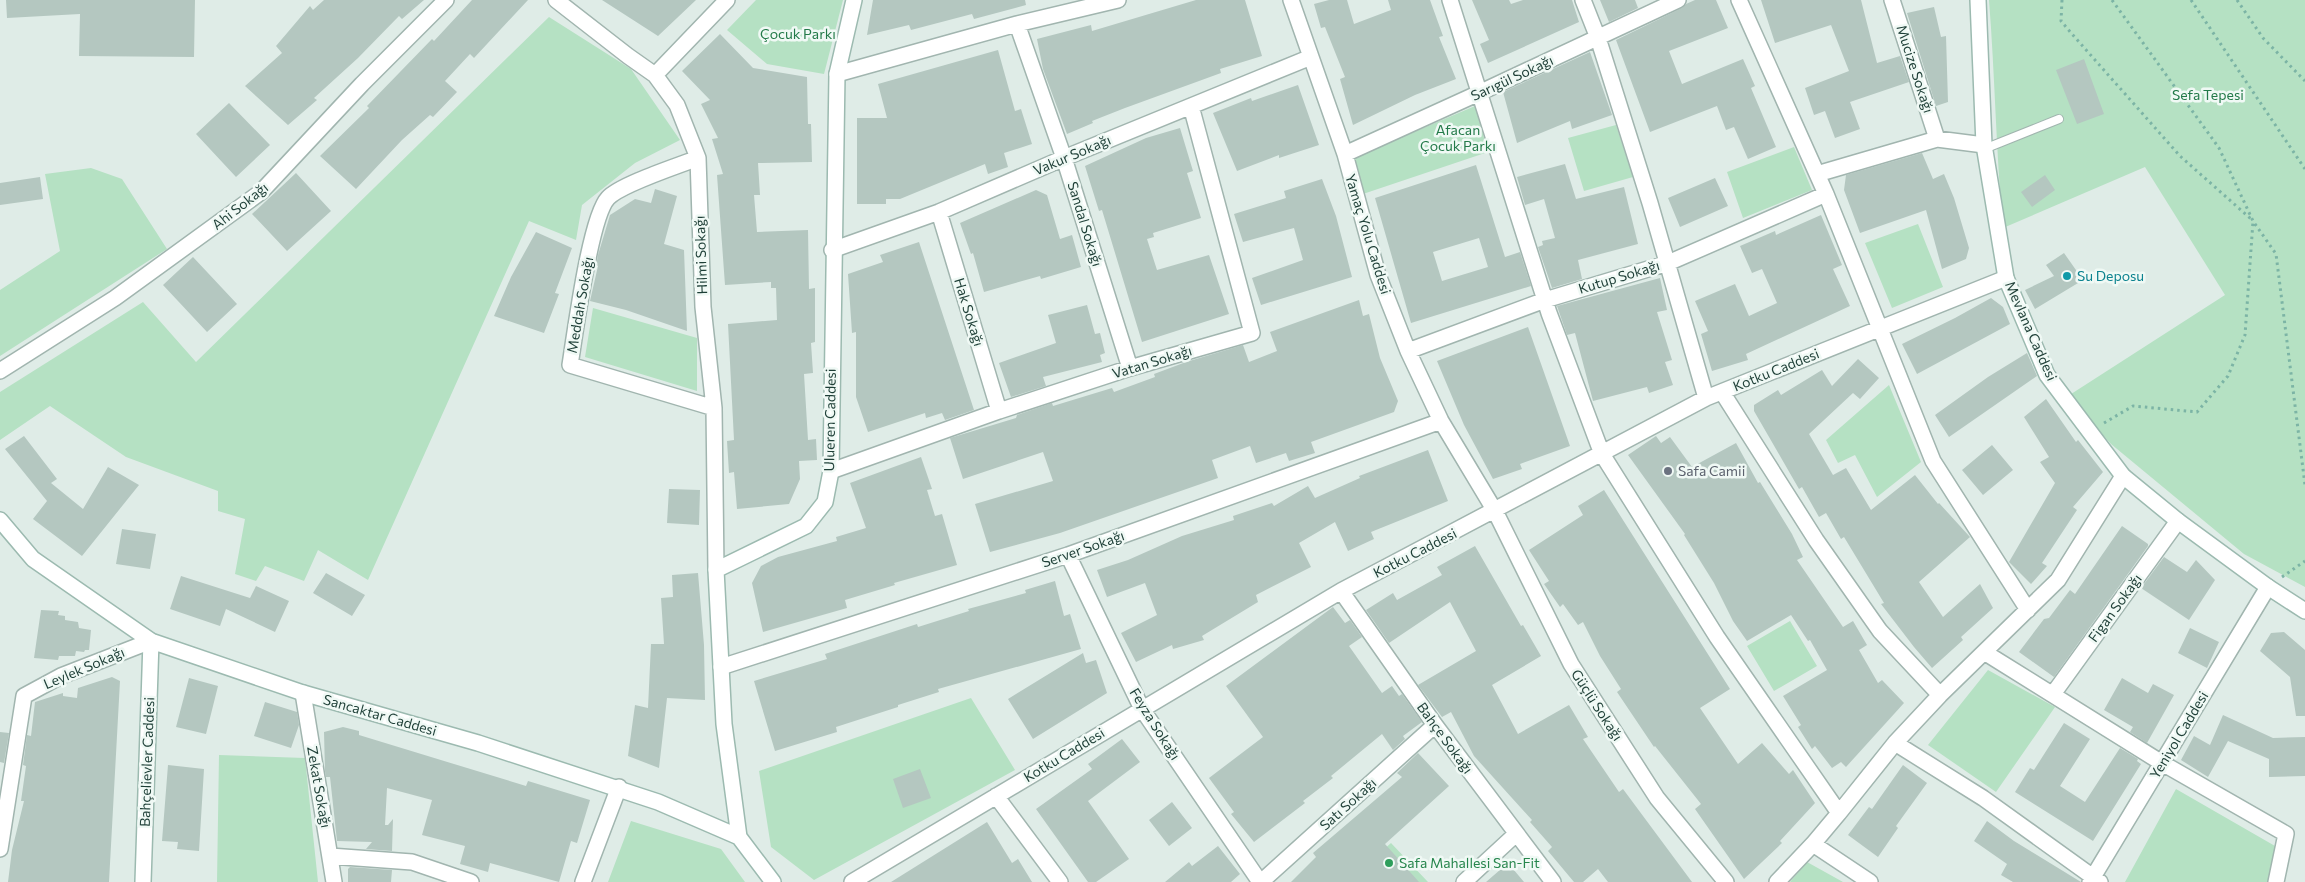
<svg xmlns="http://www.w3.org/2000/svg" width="2305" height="882" font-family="Commissioner,sans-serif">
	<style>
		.green { fill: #b5e1c3 }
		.building { fill: #b4c7c0; fill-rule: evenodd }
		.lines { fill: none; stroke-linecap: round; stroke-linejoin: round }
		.lane-casing { stroke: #a1b5af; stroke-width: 10 }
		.street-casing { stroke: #a1b5af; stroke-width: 18 }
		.secondary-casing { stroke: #9cbab0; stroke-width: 18 }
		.path { stroke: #7cb4a5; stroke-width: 3; stroke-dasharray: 2.5 4; stroke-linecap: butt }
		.lane { stroke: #fff; stroke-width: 8 }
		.street { stroke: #fff; stroke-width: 15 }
		.secondary { stroke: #fff; stroke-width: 15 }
		.culture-dot { fill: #0f9aa8; stroke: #f0f9f5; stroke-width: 2 }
		.worship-dot { fill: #6b7280; stroke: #f0f9f5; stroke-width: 2 }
		.leisure-dot { fill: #2e9e5b; stroke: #f0f9f5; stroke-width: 2 }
		.labels { text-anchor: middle; stroke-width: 5; stroke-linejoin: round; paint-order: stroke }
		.park-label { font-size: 14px; fill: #237a49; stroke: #f0f9f5 }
		.street-label { font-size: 14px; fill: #1e3f37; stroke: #f0f9f5 }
		.culture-label { font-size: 14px; fill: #0d838f; stroke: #f0f9f5; text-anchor: start }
		.worship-label { font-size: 14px; fill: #5b616d; stroke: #f0f9f5; text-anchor: start }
		.leisure-label { font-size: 14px; fill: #27864d; stroke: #f0f9f5; text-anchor: start }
	</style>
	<rect width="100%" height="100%" fill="#dfece7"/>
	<path class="green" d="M756,0H843L824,74L767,64L727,30Z
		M1989,0H2305V587L2244,554L2111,444L2068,396L2225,295L2145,167L2003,228C1996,152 1995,76 1989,0Z
		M549,17L631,69L680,140L635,163L582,205L576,240L529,221L368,580L318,550L304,581L265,566L256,581L235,574L245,519L218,511V491L126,457L50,406L0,440V392L143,302L196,362Z
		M1475,106L1488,152L1363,194L1353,158Z
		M1616,125L1633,177L1584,191L1568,138Z
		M1794,147L1812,190L1743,218L1727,172Z
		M91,168L122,179L167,249L0,356V290L60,251L45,174Z
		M1918,224L1943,287L1892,308L1865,243Z
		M593,308L697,338V391L585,357Z
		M1889,385L1921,462L1877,497L1855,455L1838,463L1826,440Z
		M1790,621L1817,666L1774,691L1747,646Z
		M1988,670L2055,707L1996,792L1928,745Z
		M971,698L1015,770L814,880L771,847L759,771Z
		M219,755L305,758L318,882H217Z
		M2176,789L2275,846L2268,882H2125Z
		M631,821L721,849L745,882H608Z
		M1391,843L1428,882H1348Z
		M1807,862L1843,882H1790Z"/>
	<path class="building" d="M6,0H195L194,57L79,56L80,14L7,18Z
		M324,0H424L402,19L399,16L358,58L314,98L317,100L288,125L245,86L282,53L276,46L310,6L313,10Z
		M472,0H528L474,58L470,54L445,81L457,92L433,117L430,115L402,140L356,189L320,156L369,108L367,106L432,39L434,41Z
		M602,0H696L658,36Z
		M873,0H1025L1026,5L974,19L972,14L911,30L909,25L867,35Z
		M1196,0H1245L1262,56L1220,69L1221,73L1125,108L1092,121L1093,123L1067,134L1043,69L1037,39L1091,25L1092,31Z
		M1329,0H1347L1354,24L1391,10L1388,0H1430L1443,36L1439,37L1456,79L1415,95L1353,125L1340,79L1345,77L1325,27L1321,28L1314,4Z
		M1472,0H1509L1511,4L1523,0H1572L1579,22L1488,63L1480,44L1489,40Z
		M1600,0H1635L1638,8L1609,22Z
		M1695,0H1716L1728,28L1669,51L1682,84L1743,59L1755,86L1751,88L1776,147L1748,159L1734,127L1726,130L1717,106L1650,132L1616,40L1682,8L1686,4Z
		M1761,0H1861L1877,63L1900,56L1909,82L1850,102L1860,129L1835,138L1825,111L1814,115L1805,88L1849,71L1831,25L1775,43Z
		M1934,7L1941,37L1946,36L1948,102L1936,106L1907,13Z
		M720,34L753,68L807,77L808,124H811L812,162L758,163L760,195H754L757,232L808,230L809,289L815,288V342L811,343L813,373L804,374L808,440L816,439L817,460L799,461L800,479L789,504L737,509L734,472L729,473L727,441L734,440L728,324L777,320L776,288H771V282L725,285L717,175L723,174L712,139L718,138L701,104L710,100L682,71Z
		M998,50L1015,111L1021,109L1032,144L1004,153L1008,167L988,174L985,164L900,199H886V204H857V118H887L878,84Z
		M1590,52L1612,115L1572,129L1570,121L1517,143L1503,92Z
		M2084,59L2104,114L2077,124L2056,70Z
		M1298,85L1319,145L1279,158V155L1237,171L1213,113L1251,98L1252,101Z
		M229,103L270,145L236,177L196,134Z
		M1180,128L1193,171L1187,173L1201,218L1153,233L1154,237L1147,239L1157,270L1209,255L1229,314L1142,342L1102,210L1099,211L1085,166L1146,138Z
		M1922,153L1933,179L1944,174L1954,198L1969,248L1966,259L1942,269L1926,210L1860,233L1844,190L1846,175Z
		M1565,164L1576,199L1624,187L1638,244L1578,260L1582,279L1552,288L1538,247L1543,245L1542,241L1555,238L1544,199L1525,205L1517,177Z
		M1476,165L1505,257L1520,252L1531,286L1411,323L1375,198ZM1479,238L1488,267L1442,281L1433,252Z
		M296,173L331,211L287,251L252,214Z
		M2045,175L2055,190L2032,207L2021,192Z
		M40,177L43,199L0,205V183Z
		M1715,178L1728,206L1680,227L1668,198Z
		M1322,179L1336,216L1352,277L1261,305L1252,278L1303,260L1294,228L1243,242L1234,214L1286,198L1284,191Z
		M655,189L677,196L664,244L684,250L687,331L626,310L590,301L598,266H596L598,255L610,215L635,199L651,203Z
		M1036,190L1047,195L1060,239L1072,235L1081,267L1041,279L1040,276L984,292L973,253L971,254L960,223Z
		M1821,215L1842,265L1833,269L1850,306L1746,354L1748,360L1712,371L1701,334L1708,331L1695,301L1735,284L1749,316L1777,303L1762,269L1752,273L1740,246L1775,231L1776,235Z
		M536,232L572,248L555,293L559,294L544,333L494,316L511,277Z
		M919,242L974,410L945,420L942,413L926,418L925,413L868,432L856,397V332L852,333L848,274L883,262L880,255Z
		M2064,253L2083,280L2035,309L2025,290L2054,276L2046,265Z
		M193,257L237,304L207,332L163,285Z
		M1660,278L1667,310L1657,312L1672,360L1665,362L1673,385L1649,393L1647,387L1593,401L1575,333L1567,335L1557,306Z
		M1991,298L2003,307L2010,324L1917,374L1902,344L1955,318Z
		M1359,300L1363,316L1369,314L1380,358L1398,401L1394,412L1311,442L1315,453L1289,461L1286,453L1256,463L1250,446L1212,460L1218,478L1060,533L990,552L975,504L1053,481L1043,452L963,479L950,438L1016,418L1017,415L1052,403L1053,406L1112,388L1114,392L1155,377L1154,374L1186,362L1243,345L1249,362L1277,351L1270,332Z
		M1087,305L1095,334L1100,333L1105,353L1100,355L1102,362L1043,377L1046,386L1011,397L999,363L1056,343L1048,315Z
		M1528,327L1570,446L1520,464L1522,469L1493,479L1464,425L1437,361Z
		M2027,353L2037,376L1949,437L1935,415L1988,377Z
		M1858,359L1879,378L1860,399L1853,393L1809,434L1833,475L1846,468L1871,510L1915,475L1938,504L1939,503L1970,537L1919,582L1943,617L1980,584L1993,608L1961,637L1963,640L1932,668L1914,647L1881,604L1884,603L1844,537L1841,539L1826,513L1819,517L1802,487L1799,489L1754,411V405L1778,390L1781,395L1822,370L1832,386Z
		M2046,399L2076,442L2078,440L2103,472L2073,507L2077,510L2042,563L2047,566L2031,584L2009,562L2055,483L2040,462L2049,457L2024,417Z
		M24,436L57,479L51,483L83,509L108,467L139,485L82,556L33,519L47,501L5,449Z
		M1656,436L1661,443L1670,437L1692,467L1736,443L1758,483L1760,482L1792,534L1803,557L1797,560L1843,627L1853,621L1867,645L1859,650L1878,683L1882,680L1904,703L1846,767L1841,762L1832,768L1815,746L1812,749L1798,727L1801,725L1783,696L1827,670L1810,640L1808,641L1791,615L1747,641L1733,621L1714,583L1684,535L1685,534L1628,455Z
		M1992,445L2013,470L1983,495L1962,470Z
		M1428,450L1448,501L1371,532L1374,539L1348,551L1335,522L1299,543L1311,567L1256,595L1258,602L1202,636L1204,640L1173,649L1172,645L1136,662L1121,633L1157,615L1145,583L1107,597L1097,570L1128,560L1182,536L1234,520L1233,516L1272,503L1274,506L1308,486L1315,498L1360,478L1359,476Z
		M921,457L932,489L927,490L935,516L942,514L957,565L894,583L895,585L845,600L847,608L763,632L752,583L761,566L778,557L837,541L836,537L866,528L850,483Z
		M669,489L700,490L699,525L667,523Z
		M1604,490L1730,689L1700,708L1738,764L1762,743L1789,774L1793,770L1815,803L1780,841L1782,843L1744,879L1695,809L1701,804L1655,746L1654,747L1617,692L1621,689L1600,656L1583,622L1578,625L1563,604L1560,607L1544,584L1549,581L1529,550L1583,515L1578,506Z
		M2122,526L2148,544V546L2054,677L2019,652L2044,619L2049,618L2070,590L2075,594Z
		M122,529L156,534L150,569L116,564Z
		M1475,546L1521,626L1523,625L1541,656L1492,685L1518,734L1569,705L1588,737L1583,739L1619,792L1623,789L1692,882H1608L1598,869L1583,882H1574L1548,851L1552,847L1530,822L1532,820L1474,756L1451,712L1442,717L1418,685L1476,651L1450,602L1389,643L1366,610L1393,593L1397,600L1442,575L1437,567Z
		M2164,557L2187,572L2196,560L2215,580L2189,620L2141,588Z
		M326,573L365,595L352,616L313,593Z
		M698,573L704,645L705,700L667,698L659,768L628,756L635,705L648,708L651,644H664L661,598L673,597L672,575Z
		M181,576L250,598L256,586L289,601L275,632L226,609L220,626L170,609Z
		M1055,581L1064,616L1070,614L1081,649L938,689L939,692L898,705V707L836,727L837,732L775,751L754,681L827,659L825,654L917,624L918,627L969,611L968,609L1026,593L1025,590Z
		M1333,607L1345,623L1350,620L1362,637L1349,646L1382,693L1392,686L1399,696L1402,694L1422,722L1403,736L1405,739L1393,750L1382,734L1331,776L1333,778L1303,801L1305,803L1254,842L1231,814L1234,812L1209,778L1263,737L1226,686Z
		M41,610L59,611L58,615L65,616V620L78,622L79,628L91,630L89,650H85L84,652L76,651L75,656H59L58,660L34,658Z
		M2190,628L2219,642L2207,668L2178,653Z
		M2284,632L2305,650V716H2296L2290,677L2260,651L2271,633Z
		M1083,653L1086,663L1096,660L1107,693L1033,739L1008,699Z
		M112,677L120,681L109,882H8L12,850L24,801H21L26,766L23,765L27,735L31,736L35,702L63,693V696L77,698L78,688Z
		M189,678L218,686L206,734L176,727Z
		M2122,678L2148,693L2153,684L2174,695L2147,743L2130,732L2133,727L2104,710Z
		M265,702L297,712L299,725L291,748L254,736Z
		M2223,715L2273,738L2305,737V776L2269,777V759L2228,741L2208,777L2181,760L2194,736L2210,745Z
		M2064,723L2090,739L2060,786L2085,802L2120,748L2138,759L2137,761L2141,764L2093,841L2015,792L2030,768L2034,770Z
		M343,727L359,731V735L526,786L528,781L590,800L577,843L571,841L559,882L490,863L488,872L460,864L465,846L422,835L432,800L387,788L385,825H388L393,819L392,851L366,849L372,842L337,841L330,777H326L325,771L324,732Z
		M0,732L9,733L4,763L0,762Z
		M1122,739L1140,762L1088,801L1129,859L1096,882H1088L1036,809L1092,769L1088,764Z
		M1418,753L1449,786L1385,844L1419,882H1291L1316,857L1313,853L1402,777L1397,773Z
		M168,765L204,769L199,851L177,849L178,842L162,841Z
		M1903,765L1927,783L1896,826L1898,828L1878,857L1848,835L1869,807L1872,809Z
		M920,769L931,798L903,808L893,779Z
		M1172,802L1192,828L1169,846L1149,820Z
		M1987,821L2014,841L2081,882H2013L2001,875L2007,864L1974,841Z
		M987,822L1012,863L1018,859L1032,882H891Z
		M1218,846L1240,874L1231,882H1165L1189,862L1192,866Z
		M1508,863L1524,882H1486Z
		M350,867L392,870L391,882H348V869Z"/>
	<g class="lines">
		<defs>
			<path id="lane" d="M1984,149L2059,119"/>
			<path id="street" d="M556,0L628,56L655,75L677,105L698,158L703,307L714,408L716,570
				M1291,0L1345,154L1378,275L1408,351L1441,421L1495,511L1571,664L1657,798L1726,882
				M1450,0L1549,313L1602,454L1717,637L1839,813L1895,743
				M1583,0L1598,38L1650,203L1706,398
				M1739,0L1826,194L1933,461L2028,610
				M1892,0L1937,139
				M1017,24L1064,158L1130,368
				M837,74L1017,24L1118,0
				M655,75L727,0
				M1345,154L1479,93L1678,0
				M698,158C678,166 621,184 608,198C590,217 575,334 570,365L714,408
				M1817,174L1937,139L1984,145
				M939,212L999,411
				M832,250L939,212L1064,158L1311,57
				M1408,351L1545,300L1668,263L1826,194
				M0,371L115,298L261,192L362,84L446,0
				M1722,392L1816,540L1880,631L1940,695
				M831,471L999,411L1130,368L1252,333L1191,106
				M1068,555L1142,709L1260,882
				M1341,591L1435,725L1553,882
				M1984,652L2162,763L2286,834L2276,882
				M721,667L1068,555L1441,421
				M303,693L334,882
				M2053,694L2178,521
				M996,796L1060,882
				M1813,844L1870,882
				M0,849L24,696L61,676L151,641
				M330,856L412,862L471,882
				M583,882L619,787
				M852,882L1341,591L1706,398L2006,278
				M1261,882L1435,725
				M1464,882L1516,834
				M1777,882L1813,844L1839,813
				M2090,882L2268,587
				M2100,882L1983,798L1895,743L1940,695L2058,580L2123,476"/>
			<path id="secondary" d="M1978,0L1984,145L2006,278L2047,375L2123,476L2178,521L2268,587L2305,611
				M0,520L33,559L151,641L303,693L478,743L658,802L739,837L773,882
				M739,837L724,724L716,570L806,526L825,502L831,471L837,74L854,0
				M143,882L151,641"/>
		</defs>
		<use href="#lane" class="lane-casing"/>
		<use href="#street" class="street-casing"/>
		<use href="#secondary" class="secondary-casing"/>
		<path class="path" d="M2062,0L2061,21L2072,34L2180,156L2251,219
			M2112,0L2219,148L2253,221L2276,254L2305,485
			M2191,0L2305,169
			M2237,0L2263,38L2305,81
			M2104,423L2133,406L2197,412L2228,376L2245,335L2253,221
			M2282,577L2305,561"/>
		<use href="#lane" class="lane"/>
		<use href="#street" class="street"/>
		<use href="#secondary" class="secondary"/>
	</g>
	<circle class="culture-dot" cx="2067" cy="276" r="5"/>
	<circle class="worship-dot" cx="1668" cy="471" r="5"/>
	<circle class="leisure-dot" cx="1389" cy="863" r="5"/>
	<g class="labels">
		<g class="park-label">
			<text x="798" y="39">Çocuk Parkı</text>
			<text x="2208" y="100">Sefa Tepesi</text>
			<text x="1458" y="135">Afacan<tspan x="1458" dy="16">Çocuk Parkı</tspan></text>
		</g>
		<g class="street-label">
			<text transform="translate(1915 69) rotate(72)" y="5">Mucize Sokağı</text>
			<text transform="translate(1512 78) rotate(-25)" y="5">Sarıgül Sokağı</text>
			<text transform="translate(1072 155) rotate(-23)" y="5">Vakur Sokağı</text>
			<text transform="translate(240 206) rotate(-38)" y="5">Ahi Sokağı</text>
			<text transform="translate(1085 224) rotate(73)" y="5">Sandal Sokağı</text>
			<text transform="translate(1368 234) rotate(73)" y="5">Yamaç Yolu Caddesi</text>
			<text transform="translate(701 255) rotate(-92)" y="5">Hilmi Sokağı</text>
			<text transform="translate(1619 277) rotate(-17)" y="5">Kutup Sokağı</text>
			<text transform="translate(580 305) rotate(-80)" y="5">Meddah Sokağı</text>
			<text transform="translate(969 312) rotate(73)" y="5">Hak Sokağı</text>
			<text transform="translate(2031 331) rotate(66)" y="5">Mevlana Caddesi</text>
			<text transform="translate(1152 362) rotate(-17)" y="5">Vatan Sokağı</text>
			<text transform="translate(1776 370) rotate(-22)" y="5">Kotku Caddesi</text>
			<text transform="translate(830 420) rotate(-89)" y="5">Ulueren Caddesi</text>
			<text transform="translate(1083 549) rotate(-19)" y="5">Server Sokağı</text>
			<text transform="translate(1415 553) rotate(-27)" y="5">Kotku Caddesi</text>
			<text transform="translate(2115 608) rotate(-54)" y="5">Figan Sokağı</text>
			<text transform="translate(84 668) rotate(-23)" y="5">Leylek Sokağı</text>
			<text transform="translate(1597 705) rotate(57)" y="5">Güçlü Sokağı</text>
			<text transform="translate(380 715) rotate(16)" y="5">Sancaktar Caddesi</text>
			<text transform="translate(1155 724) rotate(58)" y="5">Feyza Sokağı</text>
			<text transform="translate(2179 735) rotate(-59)" y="5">Yeniyol Caddesi</text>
			<text transform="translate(1445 738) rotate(54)" y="5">Bahçe Sokağı</text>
			<text transform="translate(1064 755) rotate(-31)" y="5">Kotku Caddesi</text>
			<text transform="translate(147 762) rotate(-88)" y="5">Bahçelievler Caddesi</text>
			<text transform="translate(319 787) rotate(80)" y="5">Zekat Sokağı</text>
			<text transform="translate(1348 804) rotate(-42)" y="5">Satı Sokağı</text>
		</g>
		<g class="culture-label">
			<text x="2077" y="281">Su Deposu</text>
		</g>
		<g class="worship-label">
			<text x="1678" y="476">Safa Camii</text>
		</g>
		<g class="leisure-label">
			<text x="1399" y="868">Safa Mahallesi San-Fit</text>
		</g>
	</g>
</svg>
